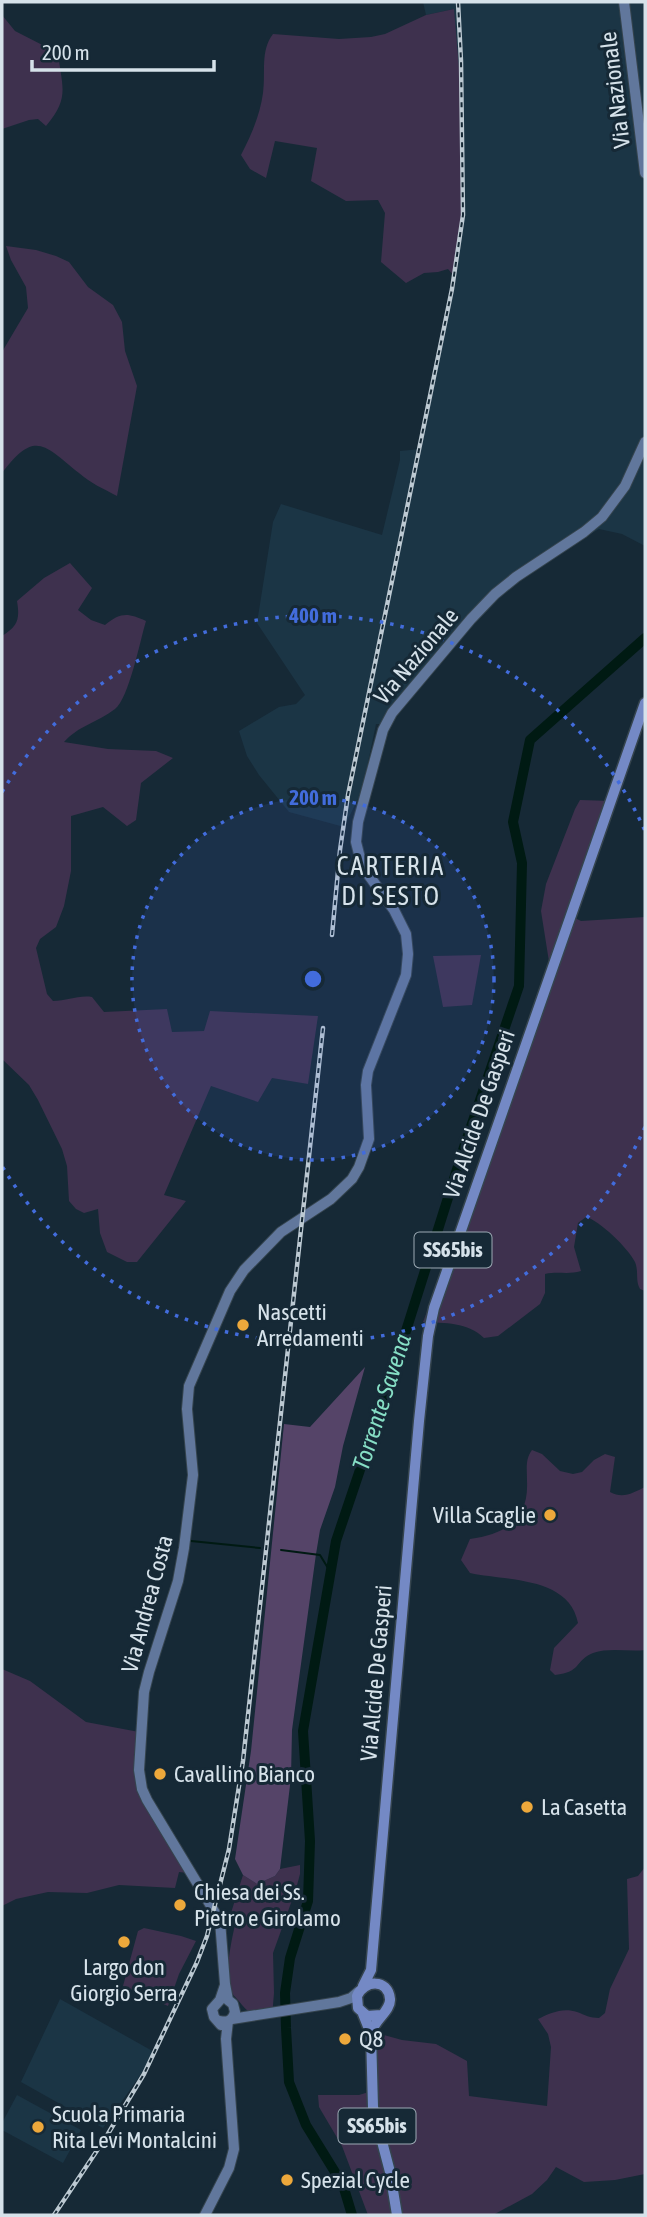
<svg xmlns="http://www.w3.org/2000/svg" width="647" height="2217" font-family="'Asap Condensed',sans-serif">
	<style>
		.built { fill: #1b3545 }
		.green { fill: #3e314e }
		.forest { fill: #554468 }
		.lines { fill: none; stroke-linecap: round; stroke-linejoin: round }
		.stream { stroke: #001a13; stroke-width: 2 }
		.river { stroke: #001a13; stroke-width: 10 }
		.secondary-casing { stroke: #35444e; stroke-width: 12 }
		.primary-casing { stroke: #35444e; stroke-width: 13 }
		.secondary { stroke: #61779c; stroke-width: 10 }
		.primary { stroke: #7489c5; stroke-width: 10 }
		.rail-casing { stroke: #bcc9d2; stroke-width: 4.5 }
		.rail { stroke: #162936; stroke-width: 2; stroke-dasharray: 5; stroke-linecap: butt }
		.ring { fill: none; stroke: #426cdc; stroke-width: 3.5; stroke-dasharray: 3.5 7 }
		.poi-dot { fill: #eda83b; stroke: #162936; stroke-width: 2.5 }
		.labels { text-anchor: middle; stroke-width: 6; stroke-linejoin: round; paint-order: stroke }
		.shield { fill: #162936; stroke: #9caab4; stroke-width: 2 }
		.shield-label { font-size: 21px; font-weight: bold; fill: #d6e2ea }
		.street-label { font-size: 23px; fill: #d6e2ea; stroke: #162936 }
		.poi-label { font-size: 23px; fill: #d6e2ea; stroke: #162936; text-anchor: start }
		.water-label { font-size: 24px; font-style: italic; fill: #86dec5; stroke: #162936 }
		.quarter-label { font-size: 26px; letter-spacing: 2px; fill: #d6e2ea; stroke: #162936 }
		.centre { fill: #426cdc; stroke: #162936; stroke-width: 3.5 }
		.ring-label { font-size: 21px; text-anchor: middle; font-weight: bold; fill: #426cdc; stroke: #162936; stroke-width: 6; stroke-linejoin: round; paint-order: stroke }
	</style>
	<rect width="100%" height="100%" fill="#162936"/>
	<path class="built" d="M423,2H645V546L622,534L599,529L540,564L469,617L386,724H376L362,791L344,827L289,812L259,775L247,756L239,731L279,707L296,704L305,695L257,623L273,522L281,504L382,535L400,460V451L421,449L448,318L461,232L454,9L426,15Z
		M60,1999L156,2053L103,2128L21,2082Z
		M17,2095L81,2130L63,2163L2,2130V2123Z"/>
	<path class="green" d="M454,9L464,127L461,232L455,277L448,269L438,272L424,273L406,283L381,262L385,213L378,200L346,201L311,181L317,148L275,141L266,178L250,169L241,155C251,136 260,115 263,93C266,72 260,51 273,34L339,39L371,37L385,34L426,15Z
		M2,15L15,31L58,53C62,87 70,98 46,126L38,119L29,120L2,129Z
		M6,246L36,250L56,256L69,262L88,287L113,305L122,322L125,351L137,386L117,496C104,489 90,483 79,473C44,445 35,429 2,473V352L28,308L26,287L11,260Z
		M70,563L92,588L78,610L91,620L105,625C121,612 128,613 146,621C140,641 129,698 115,709C98,722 78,726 64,742L108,749L156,751L173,758L141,783L136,820L127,826L103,807L71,816V871L64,906L56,927L40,939L36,948L47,994L53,1001C67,1001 78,995 92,997L104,1012L167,1009L172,1032L204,1031L210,1011L318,1016L308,1084L272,1078L258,1102L211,1086L164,1195L186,1201L137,1262H127L107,1252L100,1233L98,1209L84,1213L76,1209L69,1201L67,1166L62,1149L38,1100L29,1085L2,1059V636C18,626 20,619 17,601L44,578Z
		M580,800L611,801L573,917L581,921L645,917V1291L640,1289C635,1280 639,1272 635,1262C629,1249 599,1220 586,1217L578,1223L574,1247L581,1271C568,1275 558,1271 545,1274V1293L540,1304L498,1336L484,1338C468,1322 445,1323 423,1322L466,1210L550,968L541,911L546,884L575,809Z
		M481,955L472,1005L443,1007L433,956Z
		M532,1450L542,1454L560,1471L573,1474L582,1472L594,1460L605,1454L615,1457L610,1492C623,1499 633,1493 645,1487V1650C628,1652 610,1647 593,1653C574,1661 582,1672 555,1675L550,1670L554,1648L578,1623C569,1576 506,1581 470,1573L461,1560L470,1539C505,1534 529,1520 527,1481C527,1469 525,1459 532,1450Z
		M2,1669L30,1681L86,1722L139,1732L140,1775L188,1873L179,1872L175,1888L119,1885L87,1893L48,1892L16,1899L2,1906Z
		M300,1865V1874L296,1889L273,1953L274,1993L272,2017C260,2019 250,2015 242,2005C239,2001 234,1996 231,1992C223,1975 233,1932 238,1913L230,1916L243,1875L257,1884L275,1876L280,1869Z
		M645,1867V2174L615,2180L584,2182L556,2167L547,2180L532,2194L493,2215H368L342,2146L319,2107L318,2095H359L372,2091L373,2032L402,2040L436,2044L467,2061L469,2096L547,2106L551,2047L548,2034L538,2019C550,2013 563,2007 577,2012C585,2015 590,2018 599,2018L605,2013L610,1989L629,1949L627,1879L638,1876Z
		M144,1928L181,1936L196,1941L179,1974L168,2006L123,1986L138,1931Z"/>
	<path class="forest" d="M365,1367L343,1446L335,1487L320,1530L316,1554L292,1730L291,1777L280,1869L275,1876L257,1884L243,1875L235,1859L251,1751L284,1424L310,1427Z"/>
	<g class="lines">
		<path class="stream" d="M191,1541L260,1548
			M281,1550L320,1555L331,1573"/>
		<path class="river" d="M352,2215L343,2185L306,2125L289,2082L286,2028L285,1993L290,1958L308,1901L310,1841L303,1731L336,1541L393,1372L465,1144L519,986L522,863L513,822L530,740L645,638"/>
		<defs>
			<path id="secondary" d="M624,2L645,173
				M232,2019L339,2002L351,1998L358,1992
				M220,2021C228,2023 233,2020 235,2012L233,2004L228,2000L225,1984L220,1921L147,1800L142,1789L139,1770L144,1692L149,1672L178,1581L184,1548L193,1475L187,1409L189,1386L230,1291L244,1270L281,1232L331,1199L352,1179L359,1167L369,1139L366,1085L368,1071L406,975L408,954L406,934L394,910L362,866L356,842L358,822L383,730L392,713L471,619L495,594L516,577L584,532L602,517L625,486L645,442
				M221,2025L214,2017L212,2009L220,2000L225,1985
				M205,2215L229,2168L234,2149L226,2039L228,2021"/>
			<path id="primary" d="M363,1986L371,1970L419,1421L428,1336L434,1308L645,703
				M363,2014L371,2034L373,2107L390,2172L397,2215
				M371,2033C375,2019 391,2011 390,1999C388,1978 364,1980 357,1996L358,2008L367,2016L381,2015"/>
		</defs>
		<use href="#secondary" class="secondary-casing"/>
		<use href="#primary" class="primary-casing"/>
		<use href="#secondary" class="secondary"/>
		<use href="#primary" class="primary"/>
		<defs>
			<path id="rail" d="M332,935L340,850L348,795L452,289L463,215L461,61L458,2
				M54,2215L106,2137L144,2074L197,1962L207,1936L229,1849L243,1761L323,1028"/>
		</defs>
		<use href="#rail" class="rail-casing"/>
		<use href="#rail" class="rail"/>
	</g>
	<circle cx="313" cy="979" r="181" fill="#426cdc" fill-opacity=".12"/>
	<g class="ring">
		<circle cx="313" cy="979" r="181"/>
		<path d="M645 1127A363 363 0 0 1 2 1166M2 792A363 363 0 0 1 645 831"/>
	</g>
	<g class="poi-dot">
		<circle cx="243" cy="1325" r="7"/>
		<circle cx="550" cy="1515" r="7"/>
		<circle cx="160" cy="1774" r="7"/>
		<circle cx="527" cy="1807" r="7"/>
		<circle cx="180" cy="1905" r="7"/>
		<circle cx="124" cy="1942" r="7"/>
		<circle cx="345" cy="2039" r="7"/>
		<circle cx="38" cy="2127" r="7"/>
		<circle cx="287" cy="2180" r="7"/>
	</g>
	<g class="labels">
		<g class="shield">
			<rect x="414.5" y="1232.5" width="77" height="35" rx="5"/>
			<rect x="338.5" y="2108.5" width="77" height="35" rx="5"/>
		</g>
		<g class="shield-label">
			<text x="453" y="1257">SS65bis</text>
			<text x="377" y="2133">SS65bis</text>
		</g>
		<g class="street-label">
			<text transform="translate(615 90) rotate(-97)" y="8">Via Nazionale</text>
			<text transform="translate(416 656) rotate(-50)" y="8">Via Nazionale</text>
			<text transform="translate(479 1114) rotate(-71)" y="8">Via Alcide De Gasperi</text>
			<text transform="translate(147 1604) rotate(-75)" y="8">Via Andrea Costa</text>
			<text transform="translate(376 1673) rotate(-85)" y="8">Via Alcide De Gasperi</text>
		</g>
		<g class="poi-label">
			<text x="257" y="1320">Nascetti<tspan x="257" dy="26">Arredamenti</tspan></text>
			<text x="536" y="1523" text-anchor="end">Villa Scaglie</text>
			<text x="174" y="1782">Cavallino Bianco</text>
			<text x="541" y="1815">La Casetta</text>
			<text x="194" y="1900">Chiesa dei Ss.<tspan x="194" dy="26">Pietro e Girolamo</tspan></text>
			<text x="124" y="1975" text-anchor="middle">Largo don<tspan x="124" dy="26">Giorgio Serra</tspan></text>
			<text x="359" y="2047">Q8</text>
			<text x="52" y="2122">Scuola Primaria<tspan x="52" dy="26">Rita Levi Montalcini</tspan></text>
			<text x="301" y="2188">Spezial Cycle</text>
		</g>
		<g class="water-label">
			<text transform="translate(382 1402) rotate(-72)" y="8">Torrente Savena</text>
		</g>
		<g class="quarter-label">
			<text x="391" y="875">CARTERIA<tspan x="391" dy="30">DI SESTO</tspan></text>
		</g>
	</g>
	<circle cx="313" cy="979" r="10" class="centre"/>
	<g class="ring-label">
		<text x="313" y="623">400 m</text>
		<text x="313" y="805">200 m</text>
	</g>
	<rect width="647" height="2217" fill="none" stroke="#d6e2ea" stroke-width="7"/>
	<path d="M32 60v10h182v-10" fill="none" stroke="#d6e2ea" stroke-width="3.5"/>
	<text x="42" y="60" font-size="21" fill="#d6e2ea" stroke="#162936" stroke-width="5" paint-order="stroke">200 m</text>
</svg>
